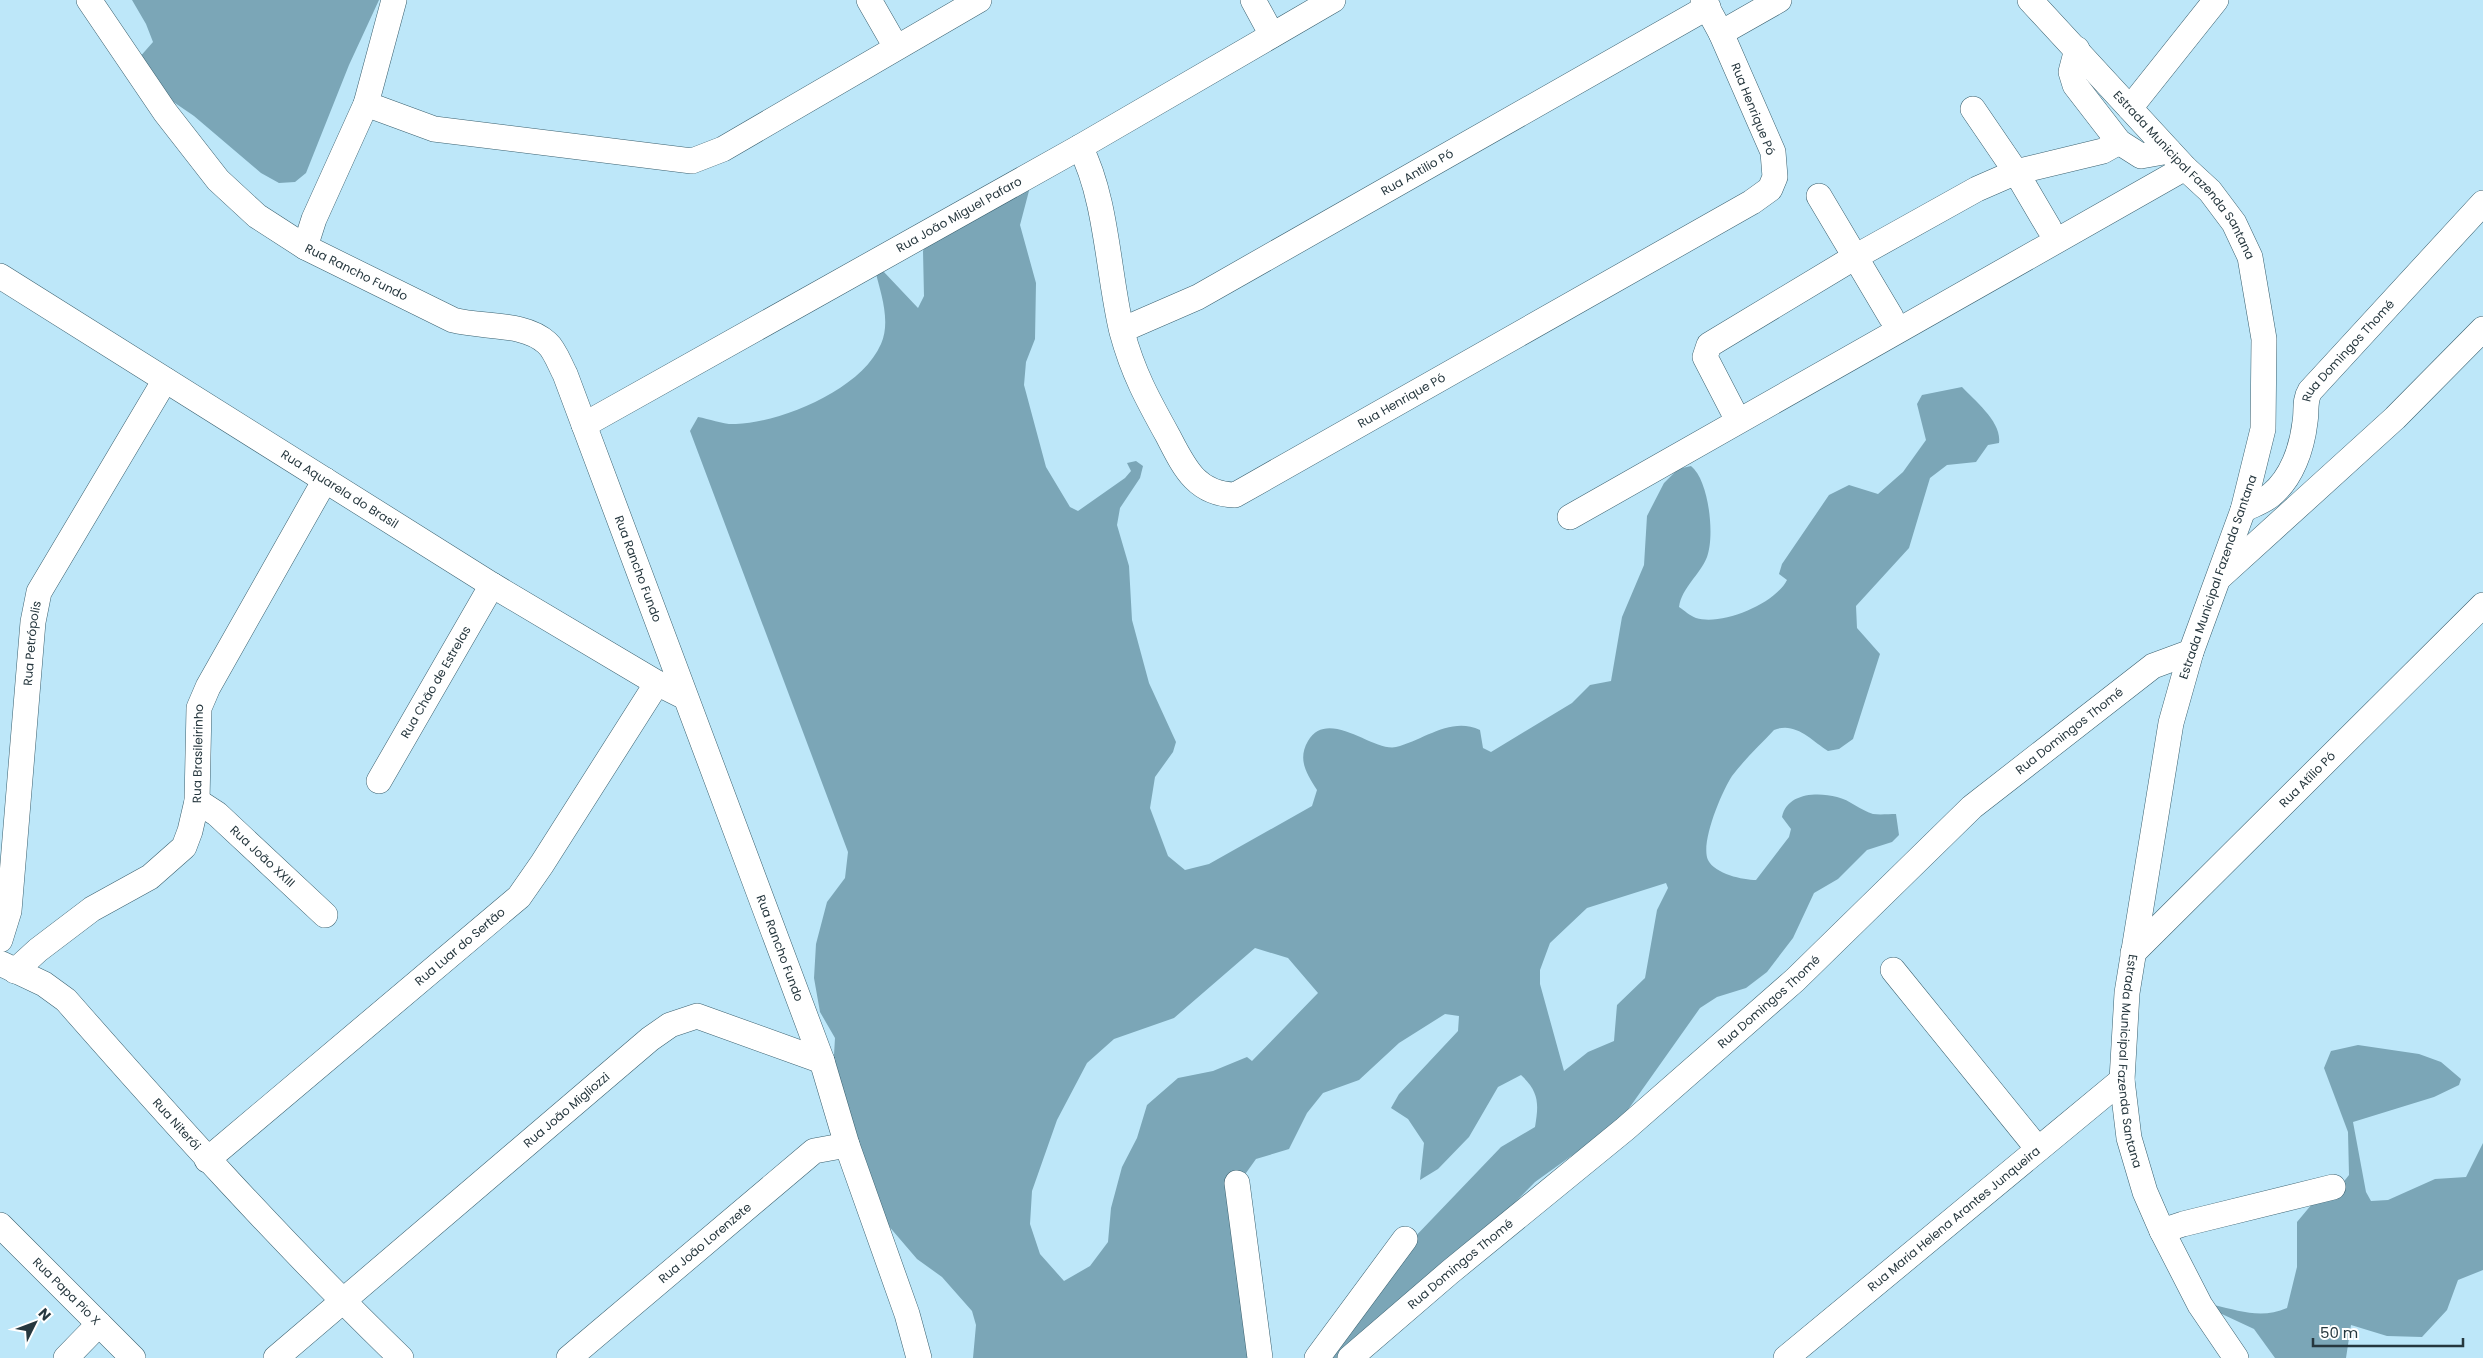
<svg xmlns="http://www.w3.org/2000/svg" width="2483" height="1358" font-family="Poppins,sans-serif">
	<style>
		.forest { fill: #7ba6b7; fill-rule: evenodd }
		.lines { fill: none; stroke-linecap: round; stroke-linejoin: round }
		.minor-casing { stroke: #3a606f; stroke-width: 26 }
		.minor { stroke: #fff; stroke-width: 25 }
		.labels { text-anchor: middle; stroke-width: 4; stroke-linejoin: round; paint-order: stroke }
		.street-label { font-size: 12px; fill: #26373e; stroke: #fff }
	</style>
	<rect width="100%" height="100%" fill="#bde7f9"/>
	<path class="forest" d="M132,0H379L349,65L306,173L295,182L279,183L261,173L194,116L153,88L138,59L153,42L146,24Z
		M1030,187L1020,225L1036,283L1035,339L1026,362L1024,385L1046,467L1070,507L1078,511L1125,478L1131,471L1127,463L1136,461L1143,466L1140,478L1120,508L1117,525L1129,566L1132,620L1149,683L1176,742L1173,752L1155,777L1150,808L1168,856L1185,870L1209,864L1312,806L1317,790C1307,774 1297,760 1308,741C1328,707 1373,752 1396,747C1424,740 1451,716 1480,730L1483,748L1491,752L1572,703L1590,685L1611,681L1622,617L1644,565L1647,516L1664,483L1678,469L1691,466C1709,480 1715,536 1707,557C1700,575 1682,587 1679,607C1684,610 1690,616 1696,618C1722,626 1775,604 1787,580L1779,574L1782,564L1829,495L1849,485L1878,494L1903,472L1926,440L1917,404L1922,395L1962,387C1975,401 2002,422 1999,443L1988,445L1976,462L1947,465L1930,478L1909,548L1856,606L1857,628L1880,654L1853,739L1839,749L1828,751C1811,740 1795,721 1774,730C1760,745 1744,760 1732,776C1722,791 1700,843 1708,860C1715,874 1743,880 1756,880L1789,837L1791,829L1782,817C1787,793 1817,792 1837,797C1850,800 1860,810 1873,814C1880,815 1889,814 1896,814L1899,835L1892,842L1867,850L1838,879L1814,893L1793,938L1767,972L1746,988L1717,997L1700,1008L1620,1121L1535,1182L1466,1252L1342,1358H1323L1410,1242L1501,1147L1535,1127C1539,1103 1539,1092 1521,1075L1498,1087L1469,1137L1438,1169L1420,1180L1424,1143L1408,1119L1391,1108L1399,1094L1458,1031L1459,1016L1445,1014L1399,1043L1359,1080L1323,1093L1307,1113L1289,1149L1256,1159L1236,1187L1249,1358H973L976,1325L972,1311L942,1277L917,1259L863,1196L832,1144L826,1109L833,1072L835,1038L820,1012L814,978L816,944L827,902L845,878L848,852L690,431L698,417C710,419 724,425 736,424C782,422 861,390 881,344C891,321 881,294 875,270L883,271L918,308L924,296L923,251L930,236L949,220L979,218L1001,193ZM1666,883L1668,888L1657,910L1645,978L1617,1005L1614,1041L1588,1052L1564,1071L1540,984V970L1550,943L1587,908ZM1255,948L1288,958L1318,993L1252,1061L1247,1057L1213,1071L1178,1078L1147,1105L1137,1138L1122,1167L1111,1208L1108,1242L1090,1266L1064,1281L1040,1254L1030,1224L1032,1191L1057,1120L1087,1063L1114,1039L1174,1018Z
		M2358,1045L2419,1054L2441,1062L2461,1079L2459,1085L2434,1097L2353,1122L2366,1192L2371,1201L2388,1200L2435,1179L2466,1177L2483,1143V1270L2458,1280L2447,1310L2422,1337L2387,1336L2351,1325L2346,1358H2275L2254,1329L2209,1308L2214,1305C2240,1311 2262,1319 2287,1308L2297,1267V1222L2317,1198L2337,1190L2349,1175L2348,1132L2324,1068L2331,1051Z"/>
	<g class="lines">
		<defs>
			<g id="minor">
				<path id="s1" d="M89,0L165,112L218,180L257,216L305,247L453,320C484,328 524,322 547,343C555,350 560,365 565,374L822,1061L847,1145L907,1314L919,1358"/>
				<path d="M869,0L896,47"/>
				<path d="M1253,0L1272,35"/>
				<path id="s2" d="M2030,0L2185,168L2210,191L2234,223L2250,257L2264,339L2263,429L2243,510L2191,652L2171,723L2127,993L2122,1080L2129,1138L2145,1192L2162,1231L2200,1305L2236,1358"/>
				<path d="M1721,33L1779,0"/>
				<path d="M2077,49L2071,72L2075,85L2119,142L2141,156L2169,151"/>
				<path d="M366,104L434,129L692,161L723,149L979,0"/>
				<path d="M2130,108L2216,0"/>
				<path d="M1973,109L2016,172L2049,228"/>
				<path id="s3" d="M1080,147C1107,198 1108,275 1122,332C1133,373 1148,400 1168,436C1184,467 1196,494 1235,495L1752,202L1770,189L1775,177L1773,152L1721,33L1703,0"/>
				<path d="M1819,196L1891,317"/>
				<path d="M305,247L314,219L366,104L394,0"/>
				<path id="s4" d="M0,276L492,585L657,683L683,696"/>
				<path id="s5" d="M1122,330L1198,297L1708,7"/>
				<path d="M1733,411L1705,357L1709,345L1855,257L1977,189L2016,172L2103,151L2119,142"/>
				<path id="s6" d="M584,425L1080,147L1333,0"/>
				<path id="s7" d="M2243,510C2252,505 2263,502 2271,495C2292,478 2302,448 2305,422C2307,411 2304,401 2310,391L2483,203"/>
				<path d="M1570,517L2185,168"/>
				<path d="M2221,576L2395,418L2483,329"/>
				<path id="s8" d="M379,781L492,585"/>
				<path id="s9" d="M197,801L217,814L325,915"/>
				<path id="s10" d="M0,940L9,911L33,622L39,592L165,380"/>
				<path id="s11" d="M2133,953L2483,605"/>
				<path id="s12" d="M2,964L44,984L66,1000C174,1123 283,1244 401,1358"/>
				<path d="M1893,970L2038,1149"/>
				<path id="s13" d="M15,971L38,950L92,909L150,877L184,847L190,831L197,801L199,708L208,687L325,480"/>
				<path id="s14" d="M207,1160L519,897L542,864L657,683"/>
				<path d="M1237,1183L1260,1358"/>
				<path id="s15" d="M0,1225L133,1358"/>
				<path d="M2162,1231L2183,1224L2333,1187"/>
				<path d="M66,1358L99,1324"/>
				<path id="s16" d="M276,1358L650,1039L670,1025L697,1016L822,1061"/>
				<path id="s17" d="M569,1358L814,1151L847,1145"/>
				<path d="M1317,1358L1405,1239"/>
				<path id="s18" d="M1350,1358L1450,1272L1625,1129L1795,980L1972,807L2153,666L2191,652"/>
				<path id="s19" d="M1786,1358L2122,1080"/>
			</g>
		</defs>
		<use href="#minor" class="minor-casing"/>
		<use href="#minor" class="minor"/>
	</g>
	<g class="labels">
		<g class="street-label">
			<text transform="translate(1753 109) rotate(68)" y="4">Rua Henrique Pó</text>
			<text dy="4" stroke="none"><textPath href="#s5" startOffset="335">Rua Antilio Pó</textPath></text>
			<text dy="4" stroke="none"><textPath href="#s2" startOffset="234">Estrada Municipal Fazenda Santana</textPath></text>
			<text dy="4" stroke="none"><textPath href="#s6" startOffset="430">Rua João Miguel Pafaro</textPath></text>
			<text dy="4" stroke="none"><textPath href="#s1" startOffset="389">Rua Rancho Fundo</textPath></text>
			<text dy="4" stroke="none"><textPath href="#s7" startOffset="201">Rua Domingos Thomé</textPath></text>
			<text dy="4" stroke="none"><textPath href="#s3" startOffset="591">Rua Henrique Pó</textPath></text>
			<text dy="4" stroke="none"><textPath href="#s4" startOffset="401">Rua Aquarela do Brasil</textPath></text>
			<text dy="4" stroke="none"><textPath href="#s1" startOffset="839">Rua Rancho Fundo</textPath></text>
			<text transform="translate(2218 577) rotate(-71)" y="4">Estrada Municipal Fazenda Santana</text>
			<text dy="4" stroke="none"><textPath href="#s10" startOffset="299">Rua Petrópolis</textPath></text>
			<text dy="4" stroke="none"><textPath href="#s8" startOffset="114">Rua Chão de Estrelas</textPath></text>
			<text dy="4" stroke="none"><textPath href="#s18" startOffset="955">Rua Domingos Thomé</textPath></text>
			<text dy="4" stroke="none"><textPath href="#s13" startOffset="306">Rua Brasileirinho</textPath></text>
			<text dy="4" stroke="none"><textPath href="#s11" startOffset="246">Rua Atílio Pó</textPath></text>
			<text dy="4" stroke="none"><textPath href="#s9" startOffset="86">Rua João XXIII</textPath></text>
			<text dy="4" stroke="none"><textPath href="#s14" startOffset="331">Rua Luar do Sertão</textPath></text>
			<text dy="4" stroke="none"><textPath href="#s1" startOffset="1244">Rua Rancho Fundo</textPath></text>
			<text dy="4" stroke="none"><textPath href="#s18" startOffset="550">Rua Domingos Thomé</textPath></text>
			<text dy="4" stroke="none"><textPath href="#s2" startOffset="1164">Estrada Municipal Fazenda Santana</textPath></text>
			<text dy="4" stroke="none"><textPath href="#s16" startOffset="382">Rua João Migliozzi</textPath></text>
			<text dy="4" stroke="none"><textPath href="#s12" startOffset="240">Rua Niterói</textPath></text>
			<text dy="4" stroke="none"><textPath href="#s19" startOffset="218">Rua Maria Helena Arantes Junqueira</textPath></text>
			<text dy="4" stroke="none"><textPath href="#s17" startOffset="178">Rua João Lorenzete</textPath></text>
			<text dy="4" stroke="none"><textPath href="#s18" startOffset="145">Rua Domingos Thomé</textPath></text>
			<text dy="4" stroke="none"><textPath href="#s15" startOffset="94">Rua Papa Pio X</textPath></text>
		</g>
	</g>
	<g transform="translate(35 1323) rotate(48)" stroke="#ffffff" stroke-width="4" paint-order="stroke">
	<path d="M0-4L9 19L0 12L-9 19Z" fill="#26373e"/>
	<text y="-8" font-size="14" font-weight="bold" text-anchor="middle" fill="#26373e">N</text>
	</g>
	<path d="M2313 1338v8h150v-8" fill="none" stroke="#26373e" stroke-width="2.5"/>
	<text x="2320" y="1338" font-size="15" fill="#26373e" stroke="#ffffff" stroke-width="4" paint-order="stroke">50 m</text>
</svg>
